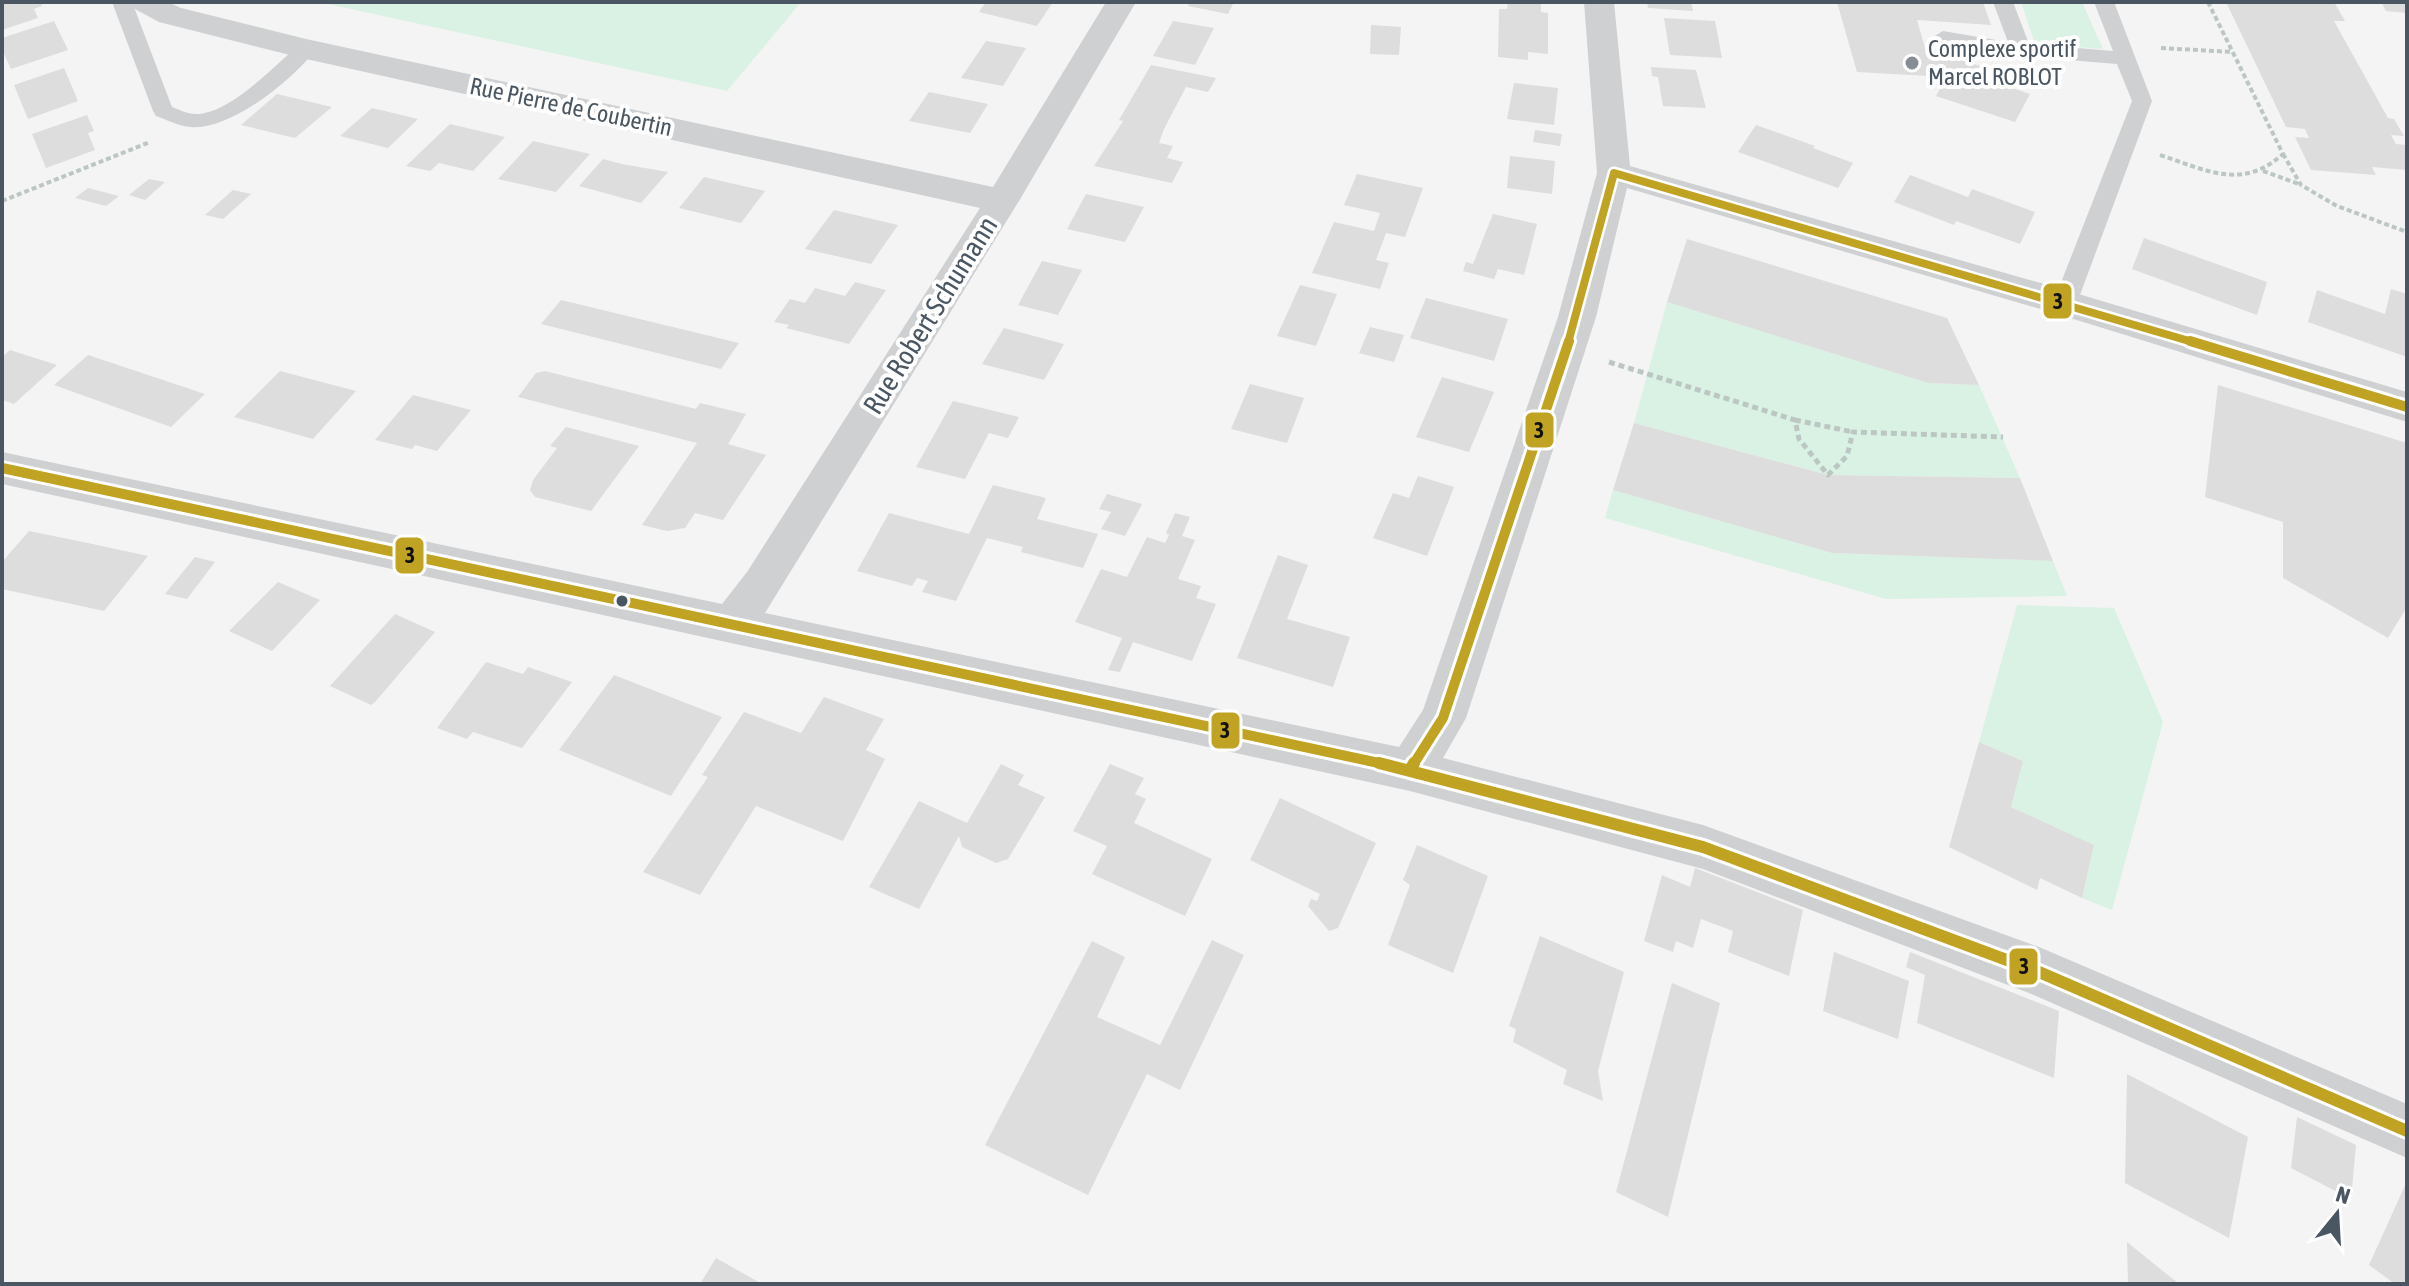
<svg xmlns="http://www.w3.org/2000/svg" width="2409" height="1286" font-family="'Asap Condensed',sans-serif">
	<style>
		.green { fill: #d9f2e3 }
		.building { fill: #ddddde }
		.lines { fill: none; stroke-linecap: round; stroke-linejoin: round }
		.path-far1 { stroke: #bcc7c4; stroke-width: 4; stroke-dasharray: 5 3; stroke-linecap: butt }
		.path { stroke: #bcc7c4; stroke-width: 5; stroke-dasharray: 6 4; stroke-linecap: butt }
		.lane { fill: #ced0d2; fill-rule: evenodd }
		.street { fill: #ced0d2; fill-rule: evenodd }
		.bus-1-far2-casing { stroke: #fff; stroke-width: 13 }
		.bus-1-far1-casing { stroke: #fff; stroke-width: 16 }
		.bus-1-casing { stroke: #fff; stroke-width: 18 }
		.bus-1-far2 { stroke: #c0a322; stroke-width: 8 }
		.bus-1-far1 { stroke: #c0a322; stroke-width: 10 }
		.bus-1 { stroke: #c0a322; stroke-width: 12 }
		.poi-dot { fill: #868d94; stroke: #fff; stroke-width: 3 }
		.bus-dot { fill: #4a5661; stroke: #fff; stroke-width: 3 }
		.labels { text-anchor: middle; stroke-width: 8; stroke-linejoin: round; paint-order: stroke }
		.far-poi-label { font-size: 24px; fill: #4a5661; stroke: #fff; text-anchor: start }
		.far-street-label { font-size: 24px; fill: #4a5661; stroke: #fff }
		.street-label { font-size: 28px; fill: #4a5661; stroke: #fff }
		.line-badge { stroke: #fff; stroke-width: 3 }
		.pale-badge-label { font-size: 22px; text-anchor: middle; font-weight: bold; fill: #111 }
	</style>
	<rect width="100%" height="100%" fill="#f4f4f4"/>
	<path class="green" d="M319,2H801L727,91Z
		M2021,2H2082L2103,49L2035,44Z
		M1667,302L1928,383L1979,385L2020,478L1828,475L1634,423Z
		M1613,490L1832,553L2053,561L2067,596L1886,599L1605,518Z
		M2017,605L2114,608L2163,722L2112,910L2082,898L2094,845L2011,807L2023,761L1979,742Z"/>
	<path class="building" d="M2,2H41L42,6L34,9L38,18L2,30Z
		M986,2H1053L1037,26L979,12Z
		M1190,2H1234L1228,14L1188,6Z
		M1508,2H1541V12L1548,13V54L1528,52V60L1498,57L1499,9H1507Z
		M1647,2H1691L1693,11L1648,8Z
		M1837,2H1983L1991,25L1917,20L1925,48L1980,66L1976,75L1990,80L1993,73L2010,79L2006,86L2030,94L2015,122L1936,96L1944,81L1929,76L1857,72Z
		M2226,2H2334L2345,21H2334L2388,118L2394,119L2404,136L2391,135L2396,144L2407,145V170L2372,167L2376,175L2311,170L2295,137L2309,138L2305,129L2286,127Z
		M2381,2H2407V13L2386,11Z
		M1664,18L1715,21L1722,58L1670,55Z
		M54,21L68,50L11,69L2,49V38Z
		M1173,21L1214,28L1195,65L1153,56Z
		M1371,25L1401,27L1399,55L1370,54Z
		M986,41L1026,48L1003,86L961,78Z
		M1151,65L1216,78L1208,92L1186,87L1164,129L1159,143L1173,146L1167,158L1183,162L1172,183L1094,166L1123,121L1119,120Z
		M1651,67L1696,70L1706,108L1663,106L1658,77L1652,76Z
		M64,68L78,101L28,119L14,85Z
		M1514,83L1558,88L1554,125L1507,119Z
		M929,92L988,104L970,133L909,121Z
		M277,94L332,107L295,138L241,125Z
		M372,108L418,119L388,148L340,136Z
		M87,115L94,131L88,133L95,150L46,168L32,134Z
		M450,124L505,137L473,171L439,163L430,171L406,166Z
		M1756,125L1815,146L1813,148L1853,163L1838,188L1738,152Z
		M1535,130L1562,134L1560,146L1533,142Z
		M533,141L590,154L556,192L498,179Z
		M1510,156L1555,161L1552,194L1507,188Z
		M603,159L622,164L668,172L641,203L579,186Z
		M1357,174L1423,188L1405,237L1386,233L1376,260L1389,263L1380,289L1312,273L1334,222L1374,231L1380,213L1344,205Z
		M1910,175L1968,197L1972,189L2035,212L2020,244L1956,221L1954,225L1894,202Z
		M704,177L765,191L741,223L679,208Z
		M149,179L165,182L145,200L129,195Z
		M88,188L119,196L106,206L75,198Z
		M233,190L251,194L223,219L205,215Z
		M1086,194L1144,207L1125,242L1067,229Z
		M834,210L898,225L871,264L805,249Z
		M1493,214L1537,224L1524,275L1498,269L1494,279L1463,271L1466,262L1473,264Z
		M2144,238L2267,282L2257,315L2132,269Z
		M1687,239L1947,318L1979,385L1928,383L1667,302Z
		M1042,261L1082,270L1058,315L1018,305Z
		M855,282L886,290L849,344L786,328L789,325L774,322L790,299L805,303L815,288L845,296Z
		M1300,285L1337,294L1316,346L1277,336Z
		M2391,289L2407,294V357L2308,322L2317,290L2385,314Z
		M1426,298L1508,319L1494,361L1410,338Z
		M561,300L739,343L721,369L541,324Z
		M1370,327L1404,335L1394,362L1359,353Z
		M1004,328L1064,344L1044,380L982,364Z
		M10,350L57,365L14,404L2,400V357Z
		M88,355L205,394L171,427L54,385Z
		M280,371L356,391L313,439L234,417Z
		M545,371L696,409L700,403L746,414L728,444L766,455L723,520L695,513L685,528L667,531L642,525L697,443L518,397L536,373Z
		M1442,377L1494,392L1469,452L1416,437Z
		M1250,384L1304,398L1287,443L1231,429Z
		M2218,385L2407,443V607L2388,638L2283,578V522L2205,497Z
		M413,395L471,410L437,451L415,445L412,449L375,440Z
		M953,401L1019,417L1008,438L989,433L965,479L916,467Z
		M1634,423L1828,475L2020,478L2053,561L1832,553L1613,490Z
		M566,427L639,446L591,511L535,497L530,490L533,480L557,448L550,446Z
		M1418,476L1454,487L1427,556L1373,538L1393,493L1409,498Z
		M993,485L1046,498L1037,519L1098,534L1083,568L1021,552L1023,547L987,538L956,601L922,592L928,581L917,578L912,586L857,571L889,513L969,534Z
		M1107,494L1142,504L1125,536L1101,529L1111,512L1099,509Z
		M1175,513L1190,517L1182,536L1195,540L1178,579L1201,586L1196,598L1216,604L1192,661L1133,642L1120,672L1108,670L1122,638L1075,622L1101,569L1127,577L1147,537L1165,543L1169,535L1166,533Z
		M29,531L88,543L148,556L104,611L2,589V562Z
		M1278,555L1308,565L1287,619L1350,637L1333,687L1237,658Z
		M195,557L215,562L187,599L165,594Z
		M278,582L320,600L272,651L229,631Z
		M395,614L435,632L375,702L371,705L330,686Z
		M486,662L523,674L528,667L572,682L522,748L473,732L467,739L437,728Z
		M614,675L722,717L671,796L559,750Z
		M824,697L884,719L866,750L885,759L843,841L756,806L700,895L643,872L708,777L702,775L744,712L801,733Z
		M1979,742L2023,761L2011,807L2094,845L2082,898L2040,878L2037,890L1949,847Z
		M1001,764L1024,775L1018,785L1045,797L1008,859L996,863L962,847L959,836L919,909L869,887L919,801L967,823Z
		M1110,764L1144,778L1135,794L1146,799L1134,823L1212,859L1185,916L1092,874L1107,846L1073,831Z
		M1280,798L1376,843L1338,928L1329,931L1308,906L1311,899L1317,901L1320,894L1250,860Z
		M1417,845L1488,876L1453,973L1388,945L1410,885L1403,880Z
		M1695,868L1803,910L1789,976L1728,952L1733,931L1701,919L1693,948L1676,941L1673,952L1644,941L1662,875L1690,887Z
		M1540,936L1624,972L1598,1071L1603,1101L1563,1084L1567,1070L1513,1042L1516,1029L1509,1026Z
		M1212,940L1244,955L1180,1090L1147,1074L1088,1195L985,1145L1092,941L1125,957L1097,1017L1160,1045Z
		M1834,952L1909,981L1898,1039L1823,1011Z
		M1910,952L2059,1011L2054,1078L1917,1023L1925,975L1906,967Z
		M1672,983L1720,1003L1668,1217L1616,1192Z
		M2127,1074L2248,1137L2229,1238L2125,1183Z
		M2297,1117L2356,1145L2351,1199L2291,1168Z
		M2407,1181V1284H2395L2369,1265Z
		M2127,1242L2179,1284H2128Z
		M716,1258L762,1284H700Z"/>
	<g class="lines">
		<path class="path-far1" d="M2161,48L2233,52
			M2283,154L2301,185L2337,206L2407,232
			M2160,155C2206,170 2242,191 2283,154L2208,2
			M2263,171L2299,184
			M2,201L150,142"/>
		<path class="path" d="M1609,362L1795,420L1799,439L1828,475L1847,456L1853,432L2003,437
			M1795,420L1853,432"/>
		<path class="lane" d="M112,2H132L172,107C180,110 187,114 196,114C230,114 274,66 299,45H313L316,49C294,79 230,131 191,127C179,126 167,120 156,116L153,111Z
			M1993,2H2013L2029,44L2113,51L2094,2H2114L2152,101L2077,303L2073,309L2065,311L2057,309L2053,303L2132,101L2117,64L2021,56L1943,43L1933,37L1943,31L2008,42Z"/>
		<path class="street" d="M129,2H168L181,8L306,39L993,187L1106,2H1136L1019,201L765,613L1399,747L1423,710L1558,317L1597,173L1584,2H1614L1630,166L2065,290L2407,392V422L2054,313L1627,188L1596,317L1466,718L1443,758L1703,825L2039,947L2407,1104V1158L2029,993L1703,869L1410,791L2,484V452L722,604L747,572L980,208L306,59L159,22L133,8Z"/>
		<defs>
			<path id="bus-1-far2" d="M1568,343L1614,173L2196,343"/>
			<path id="bus-1-far1" d="M2190,341L2407,407
				M2,468L1388,765
				M1413,765L1443,718L1569,341"/>
			<path id="bus-1" d="M1379,763L1703,847L2039,972L2407,1131
				M1410,770L1414,763"/>
		</defs>
		<use href="#bus-1-far2" class="bus-1-far2-casing"/>
		<use href="#bus-1-far1" class="bus-1-far1-casing"/>
		<use href="#bus-1" class="bus-1-casing"/>
		<use href="#bus-1-far2" class="bus-1-far2"/>
		<use href="#bus-1-far1" class="bus-1-far1"/>
		<use href="#bus-1" class="bus-1"/>
	</g>
	<circle class="poi-dot" cx="1912" cy="63" r="8"/>
	<circle class="bus-dot" cx="622" cy="601" r="7"/>
	<g class="labels">
		<g class="far-poi-label">
			<text x="1928" y="57">Complexe sportif<tspan x="1928" dy="28">Marcel ROBLOT</tspan></text>
		</g>
		<g class="far-street-label">
			<text transform="translate(571 107) rotate(12)" y="8">Rue Pierre de Coubertin</text>
		</g>
		<g class="street-label">
			<text transform="translate(930 315) rotate(-58)" y="10">Rue Robert Schumann</text>
		</g>
	</g>
	<g class="line-badge">
		<rect x="2042" y="282" width="31" height="38" rx="8" fill="#c0a322"/>
		<rect x="1524" y="411" width="31" height="38" rx="8" fill="#c0a322"/>
		<rect x="394" y="536" width="31" height="39" rx="8" fill="#c0a322"/>
		<rect x="1210" y="711" width="31" height="39" rx="8" fill="#c0a322"/>
		<rect x="2008" y="947" width="31" height="39" rx="8" fill="#c0a322"/>
	</g>
	<g class="pale-badge-label">
		<text x="2058" y="309">3</text>
		<text x="1539" y="438">3</text>
		<text x="410" y="563">3</text>
		<text x="1225" y="738">3</text>
		<text x="2024" y="974">3</text>
	</g>
	<rect width="2409" height="1286" fill="none" stroke="#4a5661" stroke-width="8"/>
	<g transform="translate(2337 1214) rotate(18)" stroke="#ffffff" stroke-width="6" paint-order="stroke">
	<path d="M0-6L14 30L0 20L-14 30Z" fill="#4a5661"/>
	<text y="-12" font-size="22" font-weight="bold" text-anchor="middle" fill="#4a5661">N</text>
	</g>
</svg>
